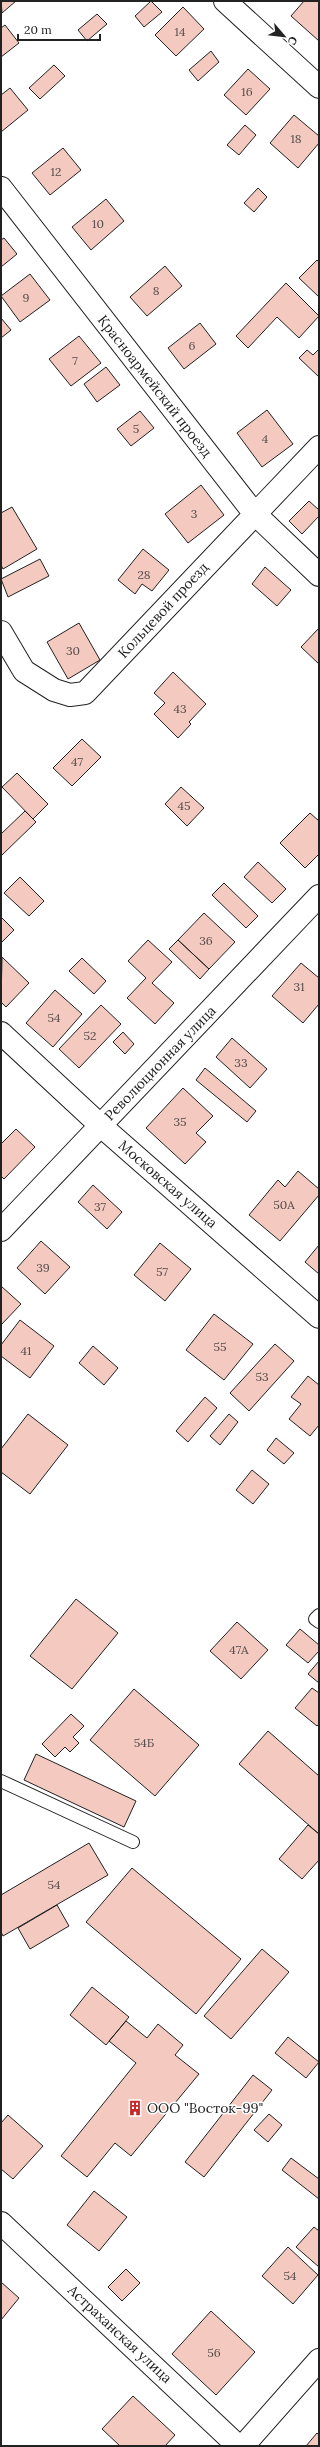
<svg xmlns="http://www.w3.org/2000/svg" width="320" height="2447" font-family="Lora,serif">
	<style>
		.building { fill: #f3c9c0; stroke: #222 }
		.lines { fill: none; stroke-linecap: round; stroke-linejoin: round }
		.lane-casing { stroke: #222; stroke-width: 14 }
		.street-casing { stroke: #222; stroke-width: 24 }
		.secondary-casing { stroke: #222; stroke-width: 24 }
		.lane { stroke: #fff; stroke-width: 12 }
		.street { stroke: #fff; stroke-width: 22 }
		.secondary { stroke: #fff; stroke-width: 22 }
		.labels { text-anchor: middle; stroke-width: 3; stroke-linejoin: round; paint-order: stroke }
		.number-label { font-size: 12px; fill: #564c4a }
		.street-label { font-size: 14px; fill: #222; stroke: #fff }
		.poi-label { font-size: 14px; fill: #222; stroke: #fff; text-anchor: start }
	</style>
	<rect width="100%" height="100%" fill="#fff"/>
	<path class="building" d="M1,1H16L2,13Z
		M151,1L162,12L144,27L135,16Z
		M304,1H319V41L291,16Z
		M183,7L204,29L176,56L155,35Z
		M97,14L107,24L87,41L78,30Z
		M5,25L19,43L1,57V28Z
		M211,51L219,62L198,81L189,70Z
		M54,65L65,76L40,99L29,88Z
		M248,69L270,89L246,115L224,95Z
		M10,88L28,110L1,132V95Z
		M294,115L319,136V143L298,168L270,143Z
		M245,125L256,135L239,155L227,145Z
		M63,148L81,170L50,195L32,173Z
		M258,188L267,197L254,212L244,203Z
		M106,199L124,221L91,250L72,227Z
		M4,238L17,254L1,267V240Z
		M317,260L319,262V297L299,278Z
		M165,266L182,286L147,316L130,297Z
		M30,274L50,300L20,322L1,296Z
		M286,283L319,316L299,338L277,317L248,348L236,336Z
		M1,318L11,330L1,338Z
		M200,323L216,344L184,369L168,348Z
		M79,336L101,363L71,386L49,359Z
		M319,349V377L299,358L307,350L313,355Z
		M106,367L120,385L97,402L84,384Z
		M267,410L293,444L262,467L237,433Z
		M140,411L154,428L131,446L117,429Z
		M201,485L224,515L188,543L165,514Z
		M309,501L319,510V516L302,534L289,521Z
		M12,507L37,549L3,569L1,565V513Z
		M143,549L169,570L152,591L142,584L135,594L118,580Z
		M40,559L49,576L8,597L1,579Z
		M265,567L291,590L277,606L252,584Z
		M79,623L100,660L68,679L47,642Z
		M319,628V664L301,647Z
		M173,672L206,704L189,722L191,724L178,738L154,714L165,703L154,693Z
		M82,739L101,757L72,786L53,768Z
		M17,773L48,804L33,819L2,787Z
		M181,787L204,808L187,826L165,804Z
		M25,811L36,822L1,856V834Z
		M310,813L319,821V854L305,868L280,843Z
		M258,862L286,889L272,903L244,877Z
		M20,877L44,901L29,916L4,893Z
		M224,883L258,916L246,928L212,895Z
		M204,913L235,942L209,969L178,940Z
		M1,917L14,930L1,943Z
		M148,940L172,962L152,983L174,1003L155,1024L127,998L146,978L128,961Z
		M178,940L209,969L200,979L169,949Z
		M2,957L29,983L6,1007L1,1002Z
		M82,958L106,981L94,994L69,971Z
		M301,963L319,978V1004L303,1023L272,996Z
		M55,990L82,1014L53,1047L26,1023Z
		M101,1005L121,1024L79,1068L59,1049Z
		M123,1032L134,1044L125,1054L113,1042Z
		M232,1038L267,1069L250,1088L216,1057Z
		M205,1068L256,1111L247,1122L196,1080Z
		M183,1088L213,1116L196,1133L206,1142L185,1164L146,1128Z
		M16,1129L35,1147L4,1179L1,1176V1144Z
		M298,1171L319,1189V1195L280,1241L249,1215L278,1180L285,1187Z
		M93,1185L122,1212L107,1229L78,1202Z
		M41,1241L70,1267L45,1294L17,1268Z
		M160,1243L191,1269L165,1301L134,1275Z
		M319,1245V1274L305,1262Z
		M1,1286L21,1304L1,1325Z
		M214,1314L253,1344L224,1380L186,1350Z
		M20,1320L54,1346L30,1378L1,1356V1345Z
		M275,1344L294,1361L249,1411L230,1393Z
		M93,1346L118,1368L104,1385L79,1363Z
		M308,1376L319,1385V1425L310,1436L289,1419L301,1404L291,1397Z
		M205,1397L217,1408L188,1442L176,1431Z
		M28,1414L68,1445L30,1494L1,1472V1449Z
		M229,1414L238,1422L220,1445L210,1436Z
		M276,1438L294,1453L284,1464L267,1450Z
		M252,1470L269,1484L253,1504L236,1490Z
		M76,1599L118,1633L72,1689L30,1656Z
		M237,1622L268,1650L241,1679L210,1651Z
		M300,1629L319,1645V1651L308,1663L286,1645Z
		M319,1661V1683L308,1674Z
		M312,1688L319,1693V1724L317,1726L295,1708Z
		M134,1689L199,1745L155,1796L90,1740Z
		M71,1714L84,1726L73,1737L79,1743L70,1752L65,1747L55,1757L42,1744Z
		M268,1731L319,1776V1834L239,1764Z
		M36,1754L136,1801L124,1827L24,1780Z
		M308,1825L319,1834V1860L302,1879L279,1859Z
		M89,1843L108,1875L3,1936L1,1932V1895Z
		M132,1868L241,1959L196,2014L86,1922Z
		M57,1905L69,1926L30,1949L18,1928Z
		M262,1949L289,1972L231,2039L204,2016Z
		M92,1987L129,2017L106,2045L70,2015Z
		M126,2021L147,2038L158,2024L183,2045L175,2055L199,2074L131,2156L115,2143L87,2177L61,2156L136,2063L109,2041Z
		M288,2037L319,2062L306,2078L275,2053Z
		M253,2075L272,2090L204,2177L185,2162Z
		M269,2114L282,2125L268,2142L254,2130Z
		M8,2115L43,2146L13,2179L1,2169V2123Z
		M291,2158L319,2179V2199L282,2170Z
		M94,2191L127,2217L99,2251L67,2225Z
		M314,2227L319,2231V2267L296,2247Z
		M288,2247L318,2275L293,2304L262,2276Z
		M126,2269L140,2283L122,2301L108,2287Z
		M1,2282L19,2298L1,2320Z
		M211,2311L255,2352L216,2395L172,2354Z
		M133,2396L175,2435L165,2446H120L102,2429Z
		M317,2433L319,2435V2446H306Z"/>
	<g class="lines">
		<defs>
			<path id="lane" d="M319,1615L315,1619L319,1622
				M1,1781L133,1842"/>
			<path id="street" d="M225,1L319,87
				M1,188L254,513L319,575
				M1,632L24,671L54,690L70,695L85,693L319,447
				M1,1033L100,1125L319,1317
				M1,1230L319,896
				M1,2223L238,2446"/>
			<path id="secondary" d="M243,2446L319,2360"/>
		</defs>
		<use href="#lane" class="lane-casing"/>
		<use href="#street" class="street-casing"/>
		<use href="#secondary" class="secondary-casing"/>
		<use href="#lane" class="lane"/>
		<use href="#street" class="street"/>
		<use href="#secondary" class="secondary"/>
	</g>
	<defs>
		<symbol id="building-bare" viewBox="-9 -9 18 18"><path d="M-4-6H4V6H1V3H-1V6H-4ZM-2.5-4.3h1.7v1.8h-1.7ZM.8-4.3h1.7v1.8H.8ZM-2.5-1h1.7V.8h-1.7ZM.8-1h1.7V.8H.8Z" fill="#c62828" stroke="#fff" stroke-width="2.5" paint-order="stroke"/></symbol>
	</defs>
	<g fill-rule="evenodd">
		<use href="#building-bare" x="124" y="2097" width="22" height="22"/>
	</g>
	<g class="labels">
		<g class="number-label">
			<text x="180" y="36">14</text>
			<text x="247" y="96">16</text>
			<text x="296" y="143">18</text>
			<text x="56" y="176">12</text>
			<text x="98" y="228">10</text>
			<text x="156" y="295">8</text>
			<text x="26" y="302">9</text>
			<text x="192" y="350">6</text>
			<text x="75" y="365">7</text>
			<text x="136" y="433">5</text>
			<text x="265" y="443">4</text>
			<text x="194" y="518">3</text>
			<text x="144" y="579">28</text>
			<text x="73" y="655">30</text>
			<text x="180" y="713">43</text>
			<text x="77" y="766">47</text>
			<text x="184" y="810">45</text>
			<text x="206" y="945">36</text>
			<text x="299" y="991">31</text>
			<text x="54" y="1022">54</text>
			<text x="90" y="1040">52</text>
			<text x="241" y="1067">33</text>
			<text x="180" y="1126">35</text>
			<text x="284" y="1209">50А</text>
			<text x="100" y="1211">37</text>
			<text x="43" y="1272">39</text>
			<text x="162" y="1276">57</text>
			<text x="220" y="1351">55</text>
			<text x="26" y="1355">41</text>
			<text x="262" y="1381">53</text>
			<text x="239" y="1654">47А</text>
			<text x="144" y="1747">54Б</text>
			<text x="54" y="1889">54</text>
			<text x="290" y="2280">54</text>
			<text x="214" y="2357">56</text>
		</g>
		<g class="street-label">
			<text transform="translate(155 386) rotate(52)" y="5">Красноармейский проезд</text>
			<text transform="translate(163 610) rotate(-47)" y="5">Кольцевой проезд</text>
			<text transform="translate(160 1063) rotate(-46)" y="5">Революционная улица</text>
			<text transform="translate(168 1184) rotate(41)" y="5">Московская улица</text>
			<text transform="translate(120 2334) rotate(43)" y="5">Астраханская улица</text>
		</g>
		<g class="poi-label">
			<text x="147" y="2113">ООО "Восток-99"</text>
		</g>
	</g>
	<rect width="320" height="2447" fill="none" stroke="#222222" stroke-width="4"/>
	<g transform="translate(284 36) rotate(118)" stroke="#ffffff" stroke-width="3" paint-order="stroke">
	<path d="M0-3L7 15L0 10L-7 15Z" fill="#222222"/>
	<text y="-6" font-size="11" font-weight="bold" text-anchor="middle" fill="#222222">С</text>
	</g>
	<path d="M18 34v6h82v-6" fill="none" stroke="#222222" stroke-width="2"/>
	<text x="24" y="34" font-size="12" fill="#222222" stroke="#ffffff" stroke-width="3" paint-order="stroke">20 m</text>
</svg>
